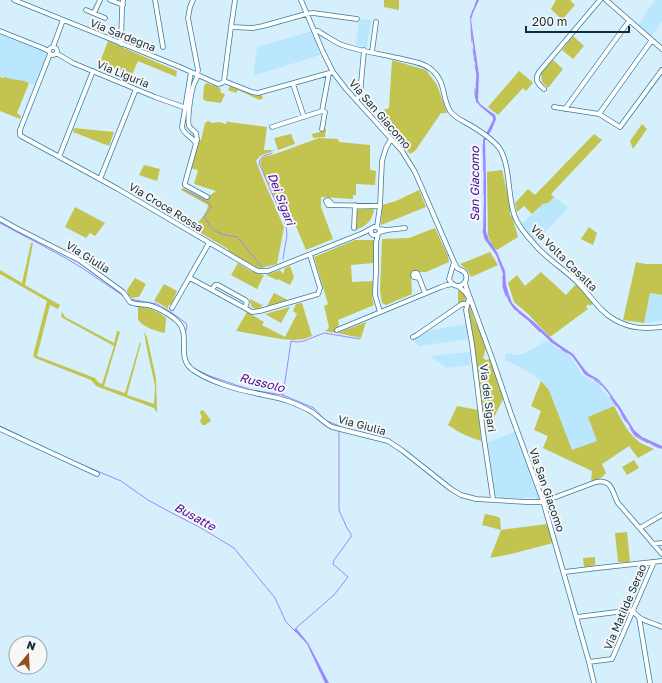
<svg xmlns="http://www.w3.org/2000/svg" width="662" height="683" font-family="'Golos Text',sans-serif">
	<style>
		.built { fill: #bae7fe }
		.green { fill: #c2c44f }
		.water { fill: #9d87fe }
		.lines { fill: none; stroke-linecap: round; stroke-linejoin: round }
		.stream { stroke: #9d87fe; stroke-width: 1 }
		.minor-casing { stroke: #377c9b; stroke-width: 5.5 }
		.minor { stroke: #fff; stroke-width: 4 }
		.labels { text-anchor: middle; stroke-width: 4; stroke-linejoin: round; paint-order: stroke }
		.street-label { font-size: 11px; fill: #102d3a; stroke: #f7f7f7 }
		.water-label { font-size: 12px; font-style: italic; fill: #450a9d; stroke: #f7f7f7 }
	</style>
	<rect width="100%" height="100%" fill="#d5effd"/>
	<path class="built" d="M655,0H662V22L651,36L638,25Z
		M359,19L371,20L367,47L356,45Z
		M312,31L320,55L253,76L257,47Z
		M0,34L45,52L46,56L34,85L21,80L20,84L0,76Z
		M554,197L556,199L559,200L568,208L536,242L521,224L544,204L548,203Z
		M650,293L662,295V321L644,323Z
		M466,324L468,339L419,346L412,339L426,331Z
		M546,341H547L571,357L582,375L599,385L611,401L630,433L637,441L592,471L543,448L557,412L549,390L540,380L532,374L508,361L505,362V355L511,353L514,355H519L525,353Z
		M470,352V365L446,368L430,356Z
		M517,431L540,499L539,500H536V497H524V499L503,498L498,496L495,493L489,453L488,442Z"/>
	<path class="green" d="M384,0H399V10L384,7Z
		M556,0H570L575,5L562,20L551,9Z
		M573,36L584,46L573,59L562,50Z
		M108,41L177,71L176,77L174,76L138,61L132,75L100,62Z
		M392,60L426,70L437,85L447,113H441L415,151L410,154L402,143L376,113L389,108Z
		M553,60L563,69L548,88L542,82L541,73Z
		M519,71L529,79L533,83L526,91L523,88L498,115L488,107Z
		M0,77L3,78L5,77C13,80 21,79 29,83L17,113L21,116L20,119L0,111Z
		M207,83L220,88L221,93L225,94L221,103L206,101L203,99L204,86L205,84Z
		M230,86L256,96L261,94L263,98L260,100L238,90L236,93L228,90Z
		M208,121L212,123L219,122L226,124L227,121L229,122L267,127L264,150H275L260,156L256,161L264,181L284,227L277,264C271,265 266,267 261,268C252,268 237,256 229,251L228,249L194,229C196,226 198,222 200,220C204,215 207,212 208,205L181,190L183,188L205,199L216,191L194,184L198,170L190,168L199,140H201L205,123Z
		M642,124L647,129L633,149L630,141Z
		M74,128L114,132L109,146L73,132Z
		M326,129L325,137L313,138L312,134L320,132V130Z
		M291,134L295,144L278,150L274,138Z
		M594,134L602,140L551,194L554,197L548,203L543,204L532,214L524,206L517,212L515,203L528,189L535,195Z
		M319,138L338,139L339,142L370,145V170L376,171L375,185L356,184V195H353V199L321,197V207L333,239L306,250L292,217L283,219L263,172L260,162L262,158L266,156L275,154Z
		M144,165L160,169L157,181L139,175Z
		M502,170L510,205V215L512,216L518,237L497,250L493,248L488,235L487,172Z
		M419,190L426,207L381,225L382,205L396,201Z
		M75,207L105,223L95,236L90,233L86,238L65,227Z
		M358,209H374C372,222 367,225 356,230L357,212Z
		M589,227L597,233L593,245L581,239Z
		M435,228L448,256L449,262L426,272H411L412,294L386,305L382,303L380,291L382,239L409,238Z
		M355,240H374V263L351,265L352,282L373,281L372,297L374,305L338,320L339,324L338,327L335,328L336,333L325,331L328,329L329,327L324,306L328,304L314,257Z
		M31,243H33L25,285L60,305L58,309L50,305L37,356L95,378L98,382L102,384L114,346L61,317L62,312L65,317L114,343L117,331L120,332L104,386L125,393L140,342L141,343L127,395L154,404L155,386L147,349L144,332L147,337L156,378L157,413L154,408L96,386L91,380L35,358L33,356L47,301L0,274V270L22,283Z
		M490,252L498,265L471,277L468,271L460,264Z
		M636,262L645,264H662V295L650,293L644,323L623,320Z
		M238,263C246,268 254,274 264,275L257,289L231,275Z
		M290,266L294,277L290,285L278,279L277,280L266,275L280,270L283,274L285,268Z
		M541,272L566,295L576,284L593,303L590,306L588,304L586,307L588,309L550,337L528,314L514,302L508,283L517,275L525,286Z
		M135,278L146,284L139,297L132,298L128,295L127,290Z
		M164,284L177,291L172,303L168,306V309L159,303L154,301Z
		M458,290C462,291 466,296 466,300L458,304Z
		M274,293L288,300L267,306Z
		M250,299L262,305L264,303C261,309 256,311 251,306Z
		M469,302L475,322L479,328L486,348L483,358L486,360L490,359L504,397L486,434L471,323L468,309Z
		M302,303L312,336L304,339L293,340L281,339L236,331L247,312L264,322L262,325L285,337L297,314L293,311L296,304Z
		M139,306C150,308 158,311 166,318L165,332L164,333C154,330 145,328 138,320V307Z
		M290,307L281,323L265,314Z
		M366,322L361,338L337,333Z
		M541,381L549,390L572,450L597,441L588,417L614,406C620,417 626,431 637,440C641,444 648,446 654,449L638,458L629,446L602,464L606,473L601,478L591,482L592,471L543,448L548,436L534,430L541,411L531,406Z
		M457,406L478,410L481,441C469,437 459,433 448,425Z
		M201,410L204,411L210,419L211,421L205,425H202L200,421L202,417L200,413Z
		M634,460L639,468L627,475L622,467Z
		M485,514L495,516L500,518L501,530L547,524L553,543L511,554L490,558L501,530L482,525Z
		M627,532L630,562H618L615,533Z
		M595,557V565L584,567L583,558Z"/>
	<path class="water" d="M477,0H479L473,13L471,20L479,75L478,100L480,104L495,115L496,119L492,129L485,141L486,179V231L489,240L497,252L505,271L506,284L508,292L512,303L519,310L534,322L554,341L573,354L585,370L589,374L598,379L607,389L620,407L634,430L642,437L662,446V449L645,441L635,435L609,394L599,382L585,374L572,356L550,341L528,320L514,309L509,302L503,287V274L502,268L496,255L485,239L483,231L484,194L483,140L493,120V117L480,106L477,102L475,95L477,76L470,21L472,12Z
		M296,628L308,643L329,683H325L307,644L294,630Z"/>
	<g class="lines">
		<path class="stream" d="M475,5L477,0
			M470,18L473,10
			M471,29L472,42
			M473,49L475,62
			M475,65L477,76L476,85
			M475,89V95L477,103
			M483,145L484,171
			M272,153C266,155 260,156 259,163L286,226L287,235L283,259
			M484,181V195
			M185,190L207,202L210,204L211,207L204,217C215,234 219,234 237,237
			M0,223L62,256L82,268L125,297
			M483,231L485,239L491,247
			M238,238L262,267
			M498,259L503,272
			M503,276V287L506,296
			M130,299L157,304L172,313L186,323L187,326L185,335
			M519,313L528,320L540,332
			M550,341L559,347
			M561,349L567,353
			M193,368L210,376L236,385L252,390L283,395L314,408L325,420L339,426V428
			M583,371L585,374L592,378
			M594,380L601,385
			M283,395L291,341L297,342L304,341L324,333L360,339
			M610,397L616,406
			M621,414L626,422
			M0,426L23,437
			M630,428L635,436L648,443
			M651,444L659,448
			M78,463L121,481L148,500L170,512L201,528L234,548L275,598L286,622L296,632
			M296,628L334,595L348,577L333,564L334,560L351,537V534L347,528L339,510V431"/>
		<defs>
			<path id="minor" d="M14,0L180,67L218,84L222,83L224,81
				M110,0L123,5
				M155,0L163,47
				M193,0L190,7L188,18L198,70L197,75
				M301,0L323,52L333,72L346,89L402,151L415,172L454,262C455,264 456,266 457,268C460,270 463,270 465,273C471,283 455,293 449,279L454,262
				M606,0L662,49
				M86,10L105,18
				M94,13L100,0
				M231,27L253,28L263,26L306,14L313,13L357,19
				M0,31L40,47L49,51
				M314,31H318L321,33C328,37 335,42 342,45C360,51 380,54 398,58C409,61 423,62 432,70C446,82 442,98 450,111C455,118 463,121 470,125C480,131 493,139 500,149C511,168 507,196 515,217C518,225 523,231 528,237C533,242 537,248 542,252C554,264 568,272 579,284C591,296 600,312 615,320C632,329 644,329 662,327
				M121,44L122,9L123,0
				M49 51a4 4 0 1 1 8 0a4 4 0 1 1-8 0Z
				M53,47L63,20
				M372,52L376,22
				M56,53L73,63L97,73L155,97L189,109
				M50,54L20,130V135L21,136L118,189L254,269L258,271H268L363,233L374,227H377L379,229
				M191,72L182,127C184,136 193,136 196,144
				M198,75C197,78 195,81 194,84C191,91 187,120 189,126C191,129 194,131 196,133L197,140L185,183V185L207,197
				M224,81L252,92L258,93L333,72
				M224,81L231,27L235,0
				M293,84L304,117
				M544,89C538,84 534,80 539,72L600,0
				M356,100L360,95L364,50
				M554,107L599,114L620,127L662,70
				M565,109L629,21
				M599,114L652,40
				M272,127L322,111L329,73
				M322,129L325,112L322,111
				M59,157L93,71
				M100,179L136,89
				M333,205L328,200L326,201L328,205H329L380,206
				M0,219L16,228L79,260L123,292L130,302C136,305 142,304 148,305C157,307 171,315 177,321C192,334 175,358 193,370C208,381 237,390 255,393C266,396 277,397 288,401C296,404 305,408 312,412C319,417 324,423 332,427L388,441L403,451L451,489L461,495L476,499L527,502H539L548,500L596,482C613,479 612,493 618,503L662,554
				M377,227L380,206L382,161L386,148L391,139
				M354,228L355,205
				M371,229V233L373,235H377L379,233
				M379,229L387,230L380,232
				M387,230L405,228
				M378,234L376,243V271L375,292V295L380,312
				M190,278L245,308L247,302L245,300L218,285H215L212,290
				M419,278L414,277L413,275L414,273H417L418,275L425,293
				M465,282L466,287L493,361L511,414L543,501L589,662L594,683
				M458,286L465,292L469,298
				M469,298L466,310L472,344L483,432L493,499
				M172,308L209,243
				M245,308L252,312L260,311L318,294L320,288L310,255
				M337,330L441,287L447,285L453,284
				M413,337L417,335L462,304H467
				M0,429L97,474
				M640,528L662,515
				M653,544L662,543
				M564,572L598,568L662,561
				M577,617L633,610C637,620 653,623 662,627
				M639,617L650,683
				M589,662L612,659L654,562"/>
		</defs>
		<use href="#minor" class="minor-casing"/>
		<use href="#minor" class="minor"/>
	</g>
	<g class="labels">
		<g class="street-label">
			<text transform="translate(123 35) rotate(22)" y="4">Via Sardegna</text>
			<text transform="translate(123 74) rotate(22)" y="4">Via Liguria</text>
			<text transform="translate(380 114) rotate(49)" y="4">Via San Giacomo</text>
			<text transform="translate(166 207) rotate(31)" y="4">Via Croce Rossa</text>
			<text transform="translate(88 257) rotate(32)" y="4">Via Giulia</text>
			<text transform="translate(564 258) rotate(45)" y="4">Via Volta Casalta</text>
			<text transform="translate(488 398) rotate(83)" y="4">Via dei Sigari</text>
			<text transform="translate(362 425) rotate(15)" y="4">Via Giulia</text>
			<text transform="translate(547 490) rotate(71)" y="4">Via San Giacomo</text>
			<text transform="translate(625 607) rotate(-67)" y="4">Via Matilde Serao</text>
		</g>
		<g class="water-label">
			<text transform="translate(475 184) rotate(-90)" y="4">San Giacomo</text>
			<text transform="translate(281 199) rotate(69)" y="4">Dei Sigari</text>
			<text transform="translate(262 383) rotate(14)" y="4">Russolo</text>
			<text transform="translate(195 517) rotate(29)" y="4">Busatte</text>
		</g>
	</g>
	<g transform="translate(28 655) rotate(19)"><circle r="19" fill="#f7f7f7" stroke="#9ba6ab"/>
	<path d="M0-3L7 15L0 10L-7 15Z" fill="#944f24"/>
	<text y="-6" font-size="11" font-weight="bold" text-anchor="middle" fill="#102d3a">N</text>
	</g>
	<path d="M526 26v6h103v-6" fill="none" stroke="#102d3a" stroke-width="2"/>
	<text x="532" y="26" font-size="12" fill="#102d3a" stroke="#f7f7f7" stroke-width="3" paint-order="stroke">200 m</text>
</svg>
